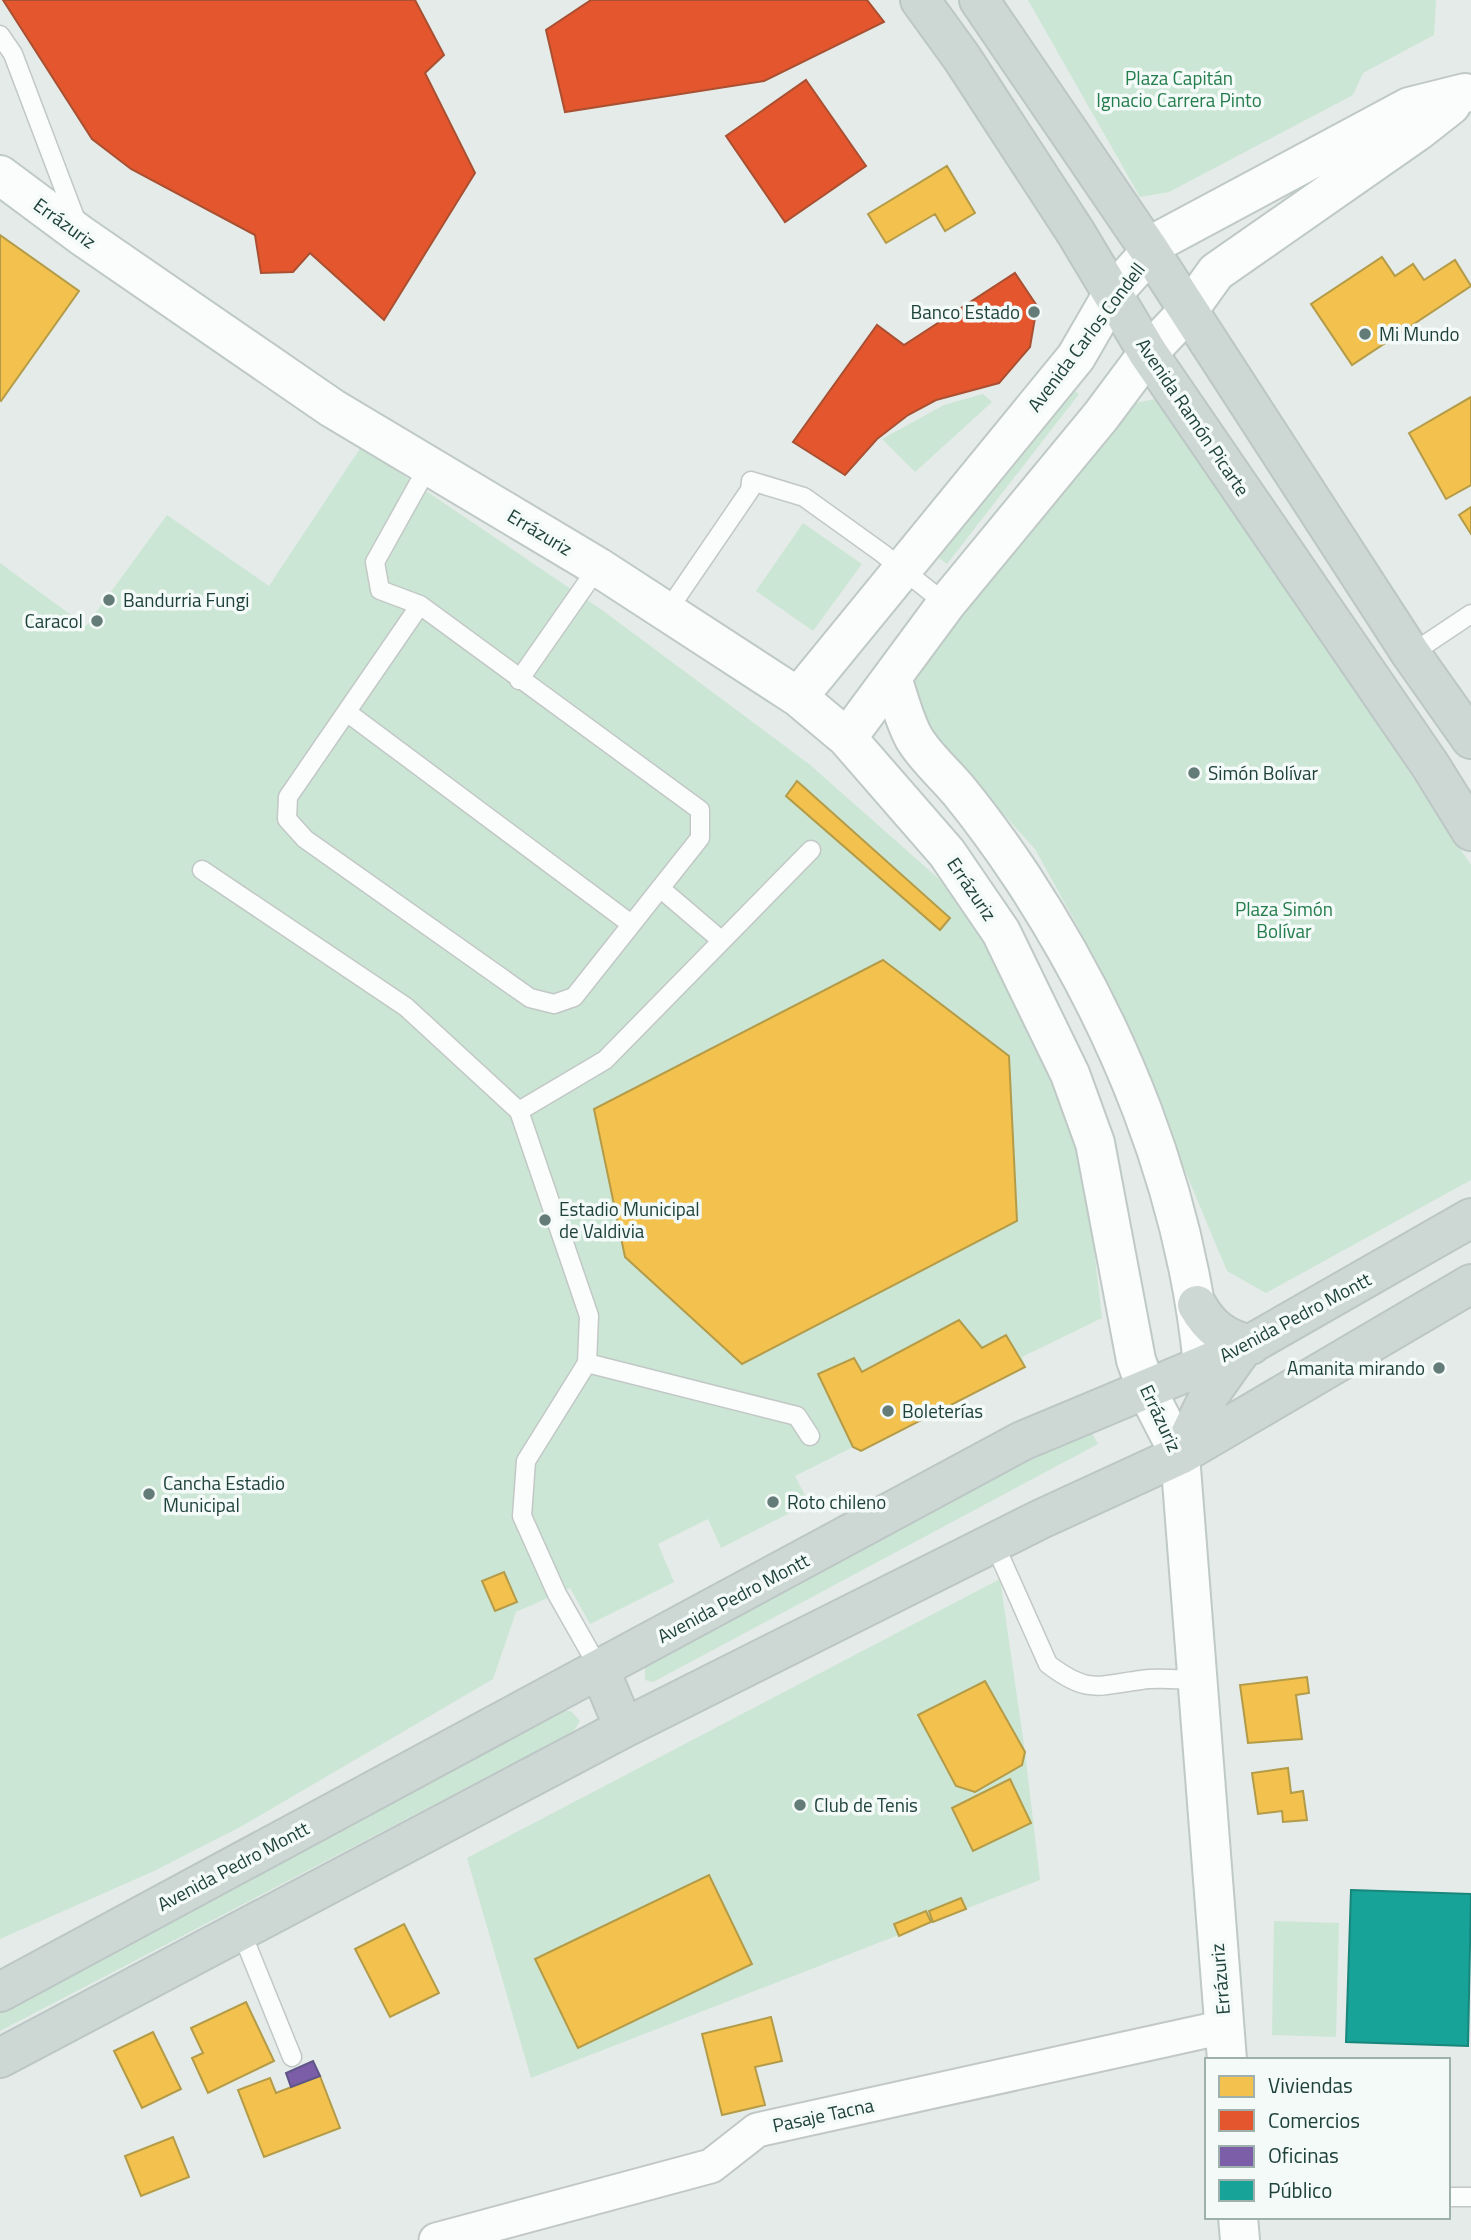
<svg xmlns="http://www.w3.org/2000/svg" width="1471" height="2240" font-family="'Titillium Web',sans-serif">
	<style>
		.green { fill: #cce6d5 }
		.homes { fill: #f2c14e; stroke: #b39b48; stroke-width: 2 }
		.shops { fill: #e4572e; stroke: #a95032; stroke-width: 2 }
		.offices { fill: #7b5ea7; stroke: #5f5587; stroke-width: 2 }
		.public { fill: #17a398; stroke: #19867c; stroke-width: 2 }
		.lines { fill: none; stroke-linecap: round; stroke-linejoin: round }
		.service-casing { stroke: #c1c8c5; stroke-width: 21 }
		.minor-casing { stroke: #c1c8c5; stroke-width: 37 }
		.secondary-casing { stroke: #bfc9c6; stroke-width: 42 }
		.primary-casing { stroke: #bcc7c5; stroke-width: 42 }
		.service { stroke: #fbfcfc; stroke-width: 18 }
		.minor { stroke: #fbfcfc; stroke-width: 33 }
		.secondary { stroke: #fbfcfc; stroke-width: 38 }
		.primary { stroke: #cdd7d4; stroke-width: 38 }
		.poi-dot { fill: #647c78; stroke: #f3faf7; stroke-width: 2.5 }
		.labels { text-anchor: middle; stroke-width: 7; stroke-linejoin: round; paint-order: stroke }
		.park-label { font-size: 19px; fill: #247d4d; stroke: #f3faf7 }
		.street-label { font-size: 19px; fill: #1f413b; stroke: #f3faf7 }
		.poi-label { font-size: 19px; fill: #1f413b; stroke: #f3faf7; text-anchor: start }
	</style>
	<rect width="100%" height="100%" fill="#e4ebe8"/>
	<path class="green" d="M1028,0H1436L1434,35L1363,73L1353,95L1169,192L1140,197Z
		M1069,387L1079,394L947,564L935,555Z
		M983,394L992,402L915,472L882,439L944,405Z
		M1160,398L1471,865V1180L1266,1293L1227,1271L1100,967L1035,849L924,727L913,672L1135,403Z
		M361,447L602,610L809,764L965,902L1079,1122L1102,1318L1022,1357L1025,1367L861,1451L853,1447L795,1476L809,1503L721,1548L708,1519L658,1544L674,1582L590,1624L570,1588L516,1612L493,1679L242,1826L154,1871L0,1939V563L86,626L167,515L269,586Z
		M803,523L862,564L813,631L756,591Z
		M1089,1428L1098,1444L653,1682L645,1680V1664Z
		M1000,1579L1025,1752L1040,1880L531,2078L467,1858Z
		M559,1711H571L580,1721L573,1732L0,2031V2006Z
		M1274,1921L1339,1923L1336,2037L1272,2035Z"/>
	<path class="homes" d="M947,166L975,213L945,231L935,214L886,243L868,214Z
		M0,235L79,291L1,401L0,400Z
		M1382,257L1395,276L1413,264L1424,280L1455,260L1471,286L1352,365L1311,304Z
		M1471,397V485L1446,499L1409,433Z
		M1471,507V534L1459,515Z
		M797,781L950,918L940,930L786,796Z
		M883,960L1009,1056L1017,1221L742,1364L625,1257L594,1109Z
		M959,1320L982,1348L1006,1335L1025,1367L861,1451L853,1447L818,1374L854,1358L862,1372Z
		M504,1572L517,1602L495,1611L482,1581Z
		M1307,1677L1309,1693L1296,1695L1302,1739L1248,1743L1240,1685Z
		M985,1681L1025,1752L1022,1765L975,1792L956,1786L918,1715Z
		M1288,1768L1291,1793L1303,1791L1307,1820L1283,1822L1282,1811L1258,1814L1252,1773Z
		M1010,1779L1031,1823L973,1851L952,1808Z
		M709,1875L752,1964L578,2048L535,1959Z
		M961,1898L966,1909L933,1922L929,1911Z
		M926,1911L931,1922L899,1936L894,1924Z
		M404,1924L439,1993L390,2017L355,1949Z
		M246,2002L274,2061L208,2093L192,2058L203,2053L191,2028Z
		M771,2017L782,2061L755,2067L765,2105L722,2115L702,2034Z
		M153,2032L181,2089L142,2108L114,2051Z
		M320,2076L340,2128L264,2157L238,2090L270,2078L276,2093Z
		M173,2137L189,2177L141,2196L125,2156Z"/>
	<path class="shops" d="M3,0H415L444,55L425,73L475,173L384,320L310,253L293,272L261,273L255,235L131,169L92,139Z
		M591,0H867L884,22L764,81L565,112L546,30Z
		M806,80L866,166L785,222L726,136Z
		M1015,273L1037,306L1030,347L999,383L936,400L908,415L877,439L845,475L793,442L877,325L904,345Z"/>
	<path class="offices" d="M313,2061L320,2076L291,2087L286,2073Z"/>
	<path class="public" d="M1351,1890L1471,1894L1468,2046L1346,2042Z"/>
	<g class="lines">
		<defs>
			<path id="service" d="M0,35L13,54L77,223
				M420,605L288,797L287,819L305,839L530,998L554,1004L574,997L700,838V810L420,605L380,590L375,562L429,465
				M666,613L750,490L751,481L804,497L882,553L946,604
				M1411,654L1471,614
				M519,680L598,567
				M348,713L631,924
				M202,870L406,1007L519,1111L589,1316L587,1363L526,1461L522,1516L557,1594L600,1670
				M660,888L722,941
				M519,1111L605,1060L811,850
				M587,1363L797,1416L810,1436
				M994,1543L1048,1664C1087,1694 1097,1686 1141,1680C1159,1677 1179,1680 1197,1680
				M241,1931L292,2057
				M1448,2197H1471"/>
			<path id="minor" d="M436,2240L711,2166L757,2130L1224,2027"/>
			<path id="secondary" d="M0,175L82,236L332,408L598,567L798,697L847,738L947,853L1001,932L1070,1074L1095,1143L1136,1360L1147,1391L1180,1455L1227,2060
				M892,678C899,698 904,720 914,738C925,757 945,774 959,791C981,818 1002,847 1022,877C1118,1023 1186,1190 1203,1365
				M798,697L1076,357L1113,293L1161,240L1409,107L1465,93
				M847,738L946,604L1101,416L1148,353L1188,311L1216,272L1418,131L1451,105
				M1238,2217L1240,2240"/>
			<path id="primary" d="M920,0L962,58L1076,233L1148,353L1430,765L1471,831
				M979,0L1150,251L1411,654L1471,739
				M1197,1305C1210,1328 1225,1339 1251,1345
				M1180,1455L1210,1394L1242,1349
				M600,1670L624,1728
				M0,1992L1022,1441L1242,1349L1471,1218
				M0,2058L624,1728L1041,1519L1180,1455L1471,1284"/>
		</defs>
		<use href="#service" class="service-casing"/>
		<use href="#minor" class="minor-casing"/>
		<use href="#secondary" class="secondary-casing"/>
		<use href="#primary" class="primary-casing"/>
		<use href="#service" class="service"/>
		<use href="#minor" class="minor"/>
		<use href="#secondary" class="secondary"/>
		<use href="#primary" class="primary"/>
	</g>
	<g class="poi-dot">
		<circle cx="1034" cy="312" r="7"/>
		<circle cx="1365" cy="334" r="7"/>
		<circle cx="109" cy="600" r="7"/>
		<circle cx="97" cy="621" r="7"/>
		<circle cx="1194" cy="773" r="7"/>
		<circle cx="545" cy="1220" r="7"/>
		<circle cx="1439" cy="1368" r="7"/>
		<circle cx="888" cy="1411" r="7"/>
		<circle cx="149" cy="1494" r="7"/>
		<circle cx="773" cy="1502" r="7"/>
		<circle cx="800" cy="1805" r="7"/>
	</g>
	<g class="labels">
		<g class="park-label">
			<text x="1179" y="85">Plaza Capitán<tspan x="1179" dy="22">Ignacio Carrera Pinto</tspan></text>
			<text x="1284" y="916">Plaza Simón<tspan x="1284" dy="22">Bolívar</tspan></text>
		</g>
		<g class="street-label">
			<text transform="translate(65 223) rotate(36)" y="7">Errázuriz</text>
			<text transform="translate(1086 337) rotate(-53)" y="7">Avenida Carlos Condell</text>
			<text transform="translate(1193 417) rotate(56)" y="7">Avenida Ramón Picarte</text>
			<text transform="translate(540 532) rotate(31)" y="7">Errázuriz</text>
			<text transform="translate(972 889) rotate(56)" y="7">Errázuriz</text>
			<text transform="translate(1295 1317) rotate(-28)" y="7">Avenida Pedro Montt</text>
			<text transform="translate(1161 1418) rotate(65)" y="7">Errázuriz</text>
			<text transform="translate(733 1598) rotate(-28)" y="7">Avenida Pedro Montt</text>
			<text transform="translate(233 1866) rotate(-28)" y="7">Avenida Pedro Montt</text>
			<text transform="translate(1220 1979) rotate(-95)" y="7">Errázuriz</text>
			<text transform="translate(823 2115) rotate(-12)" y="7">Pasaje Tacna</text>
		</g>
		<g class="poi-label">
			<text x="1020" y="319" text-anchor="end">Banco Estado</text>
			<text x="1379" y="341">Mi Mundo</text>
			<text x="123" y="607">Bandurria Fungi</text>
			<text x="83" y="628" text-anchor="end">Caracol</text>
			<text x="1208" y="780">Simón Bolívar</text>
			<text x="559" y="1216">Estadio Municipal<tspan x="559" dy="22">de Valdivia</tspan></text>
			<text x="1425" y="1375" text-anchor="end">Amanita mirando</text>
			<text x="902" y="1418">Boleterías</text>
			<text x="163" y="1490">Cancha Estadio<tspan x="163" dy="22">Municipal</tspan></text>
			<text x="787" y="1509">Roto chileno</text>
			<text x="814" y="1812">Club de Tenis</text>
		</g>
	</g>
	<rect x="1205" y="2058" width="245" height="161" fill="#f3faf7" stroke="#9eb0ac" stroke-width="2"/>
	<rect x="1219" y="2076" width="35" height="21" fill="#f2c14e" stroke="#9eb0ac" stroke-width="2"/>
	<text x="1268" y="2093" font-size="21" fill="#1f413b">Viviendas</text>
	<rect x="1219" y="2110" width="35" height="21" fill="#e4572e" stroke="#9eb0ac" stroke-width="2"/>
	<text x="1268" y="2128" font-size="21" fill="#1f413b">Comercios</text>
	<rect x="1219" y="2146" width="35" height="21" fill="#7b5ea7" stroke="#9eb0ac" stroke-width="2"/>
	<text x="1268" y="2163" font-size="21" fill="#1f413b">Oficinas</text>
	<rect x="1219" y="2180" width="35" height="21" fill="#17a398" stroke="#9eb0ac" stroke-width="2"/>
	<text x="1268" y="2198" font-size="21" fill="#1f413b">Público</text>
</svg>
